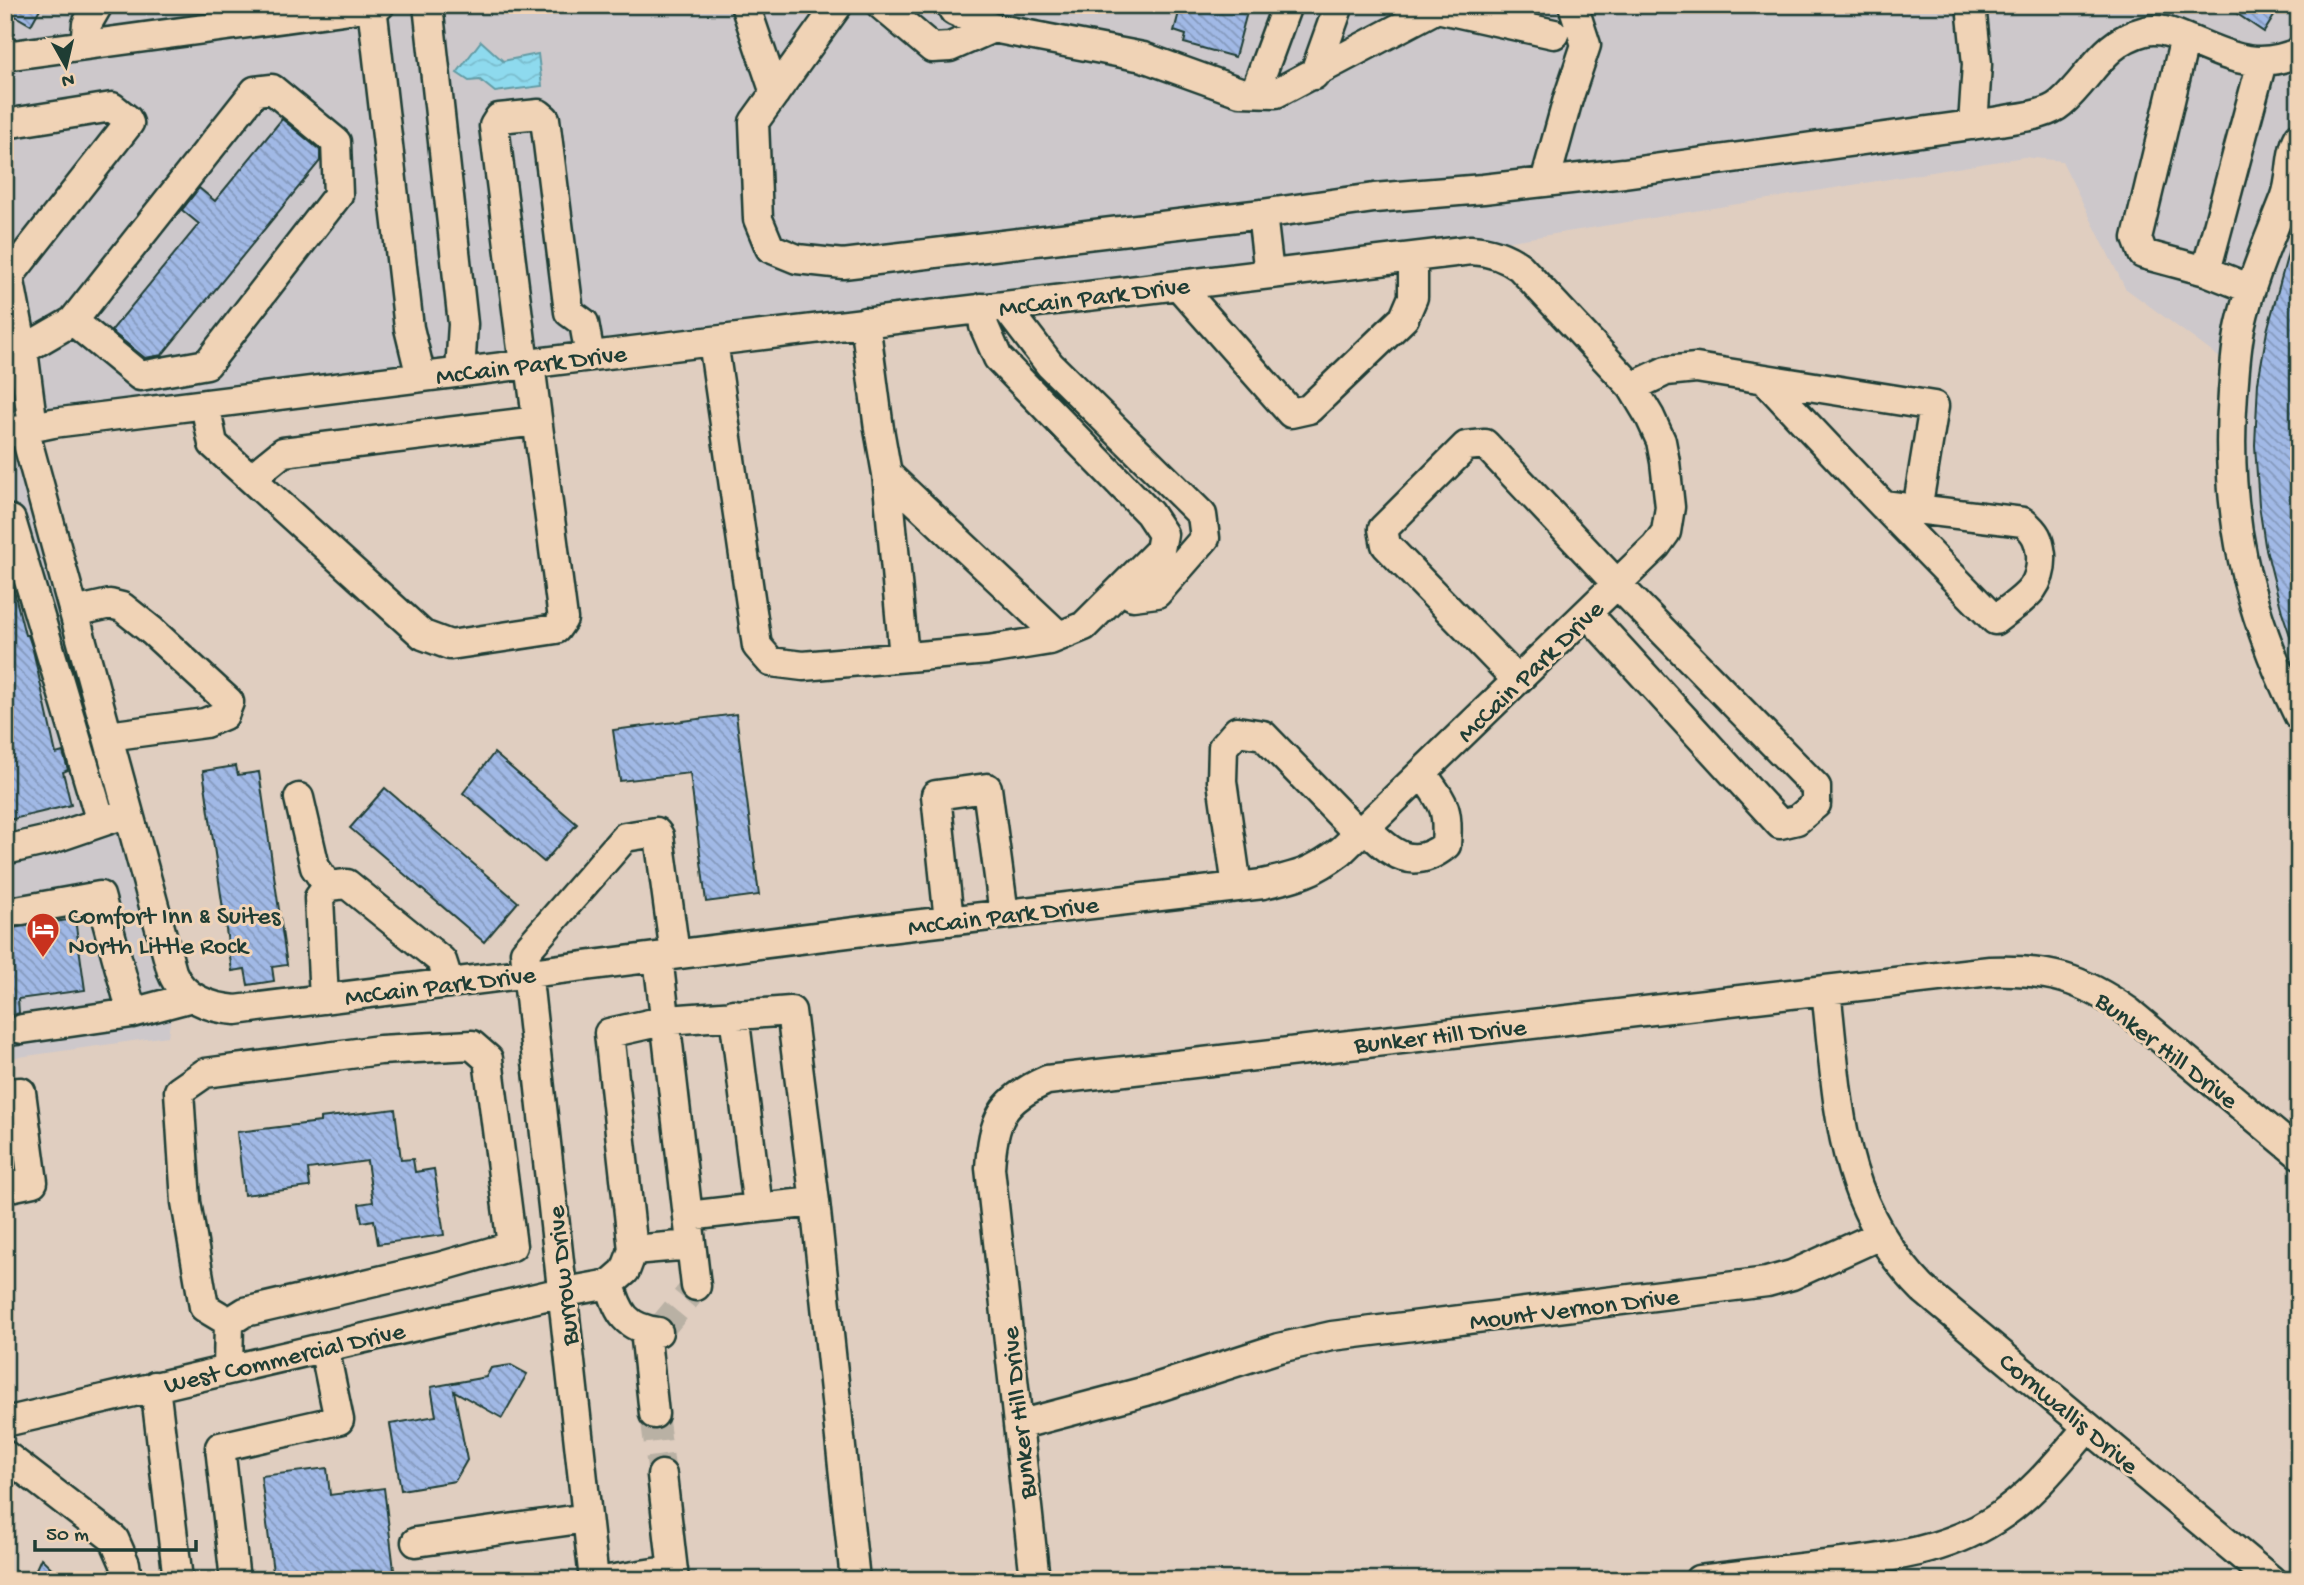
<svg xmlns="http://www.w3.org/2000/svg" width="2304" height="1585" font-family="'Gochi Hand',sans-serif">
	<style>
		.built { fill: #cdc8cb }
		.water { fill: url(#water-waves); stroke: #629ba4; stroke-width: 2 }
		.building { fill: url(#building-back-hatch); stroke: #1f3d34; stroke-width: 2 }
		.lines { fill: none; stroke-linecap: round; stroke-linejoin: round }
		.minor-tunnel { stroke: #b9b1a4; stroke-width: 28; stroke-dasharray: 28 14; stroke-linecap: butt }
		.minor-casing { stroke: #1f3d34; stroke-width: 33 }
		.minor { stroke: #f0d3b6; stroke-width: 28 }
		.labels { text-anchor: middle; stroke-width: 6; stroke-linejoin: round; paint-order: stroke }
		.street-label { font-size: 26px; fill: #1f3d34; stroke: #f0d3b6 }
		.poi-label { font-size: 26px; fill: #1f3d34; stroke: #f0d3b6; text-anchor: start }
	</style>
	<defs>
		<pattern id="water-waves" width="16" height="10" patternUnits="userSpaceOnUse" patternTransform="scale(1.75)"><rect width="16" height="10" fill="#8edaee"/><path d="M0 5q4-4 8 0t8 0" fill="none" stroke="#7abccd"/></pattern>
		<pattern id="building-back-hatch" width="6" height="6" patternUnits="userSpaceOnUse" patternTransform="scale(1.75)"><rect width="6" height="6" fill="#a1b9e6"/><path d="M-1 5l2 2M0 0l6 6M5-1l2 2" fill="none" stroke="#8398bb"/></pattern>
	</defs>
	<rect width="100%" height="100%" fill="#e0cec0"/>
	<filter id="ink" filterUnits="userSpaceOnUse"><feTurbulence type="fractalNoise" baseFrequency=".0143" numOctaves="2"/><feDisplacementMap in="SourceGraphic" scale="14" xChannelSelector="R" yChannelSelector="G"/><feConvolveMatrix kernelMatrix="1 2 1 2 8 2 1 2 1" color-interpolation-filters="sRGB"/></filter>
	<g filter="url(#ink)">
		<path class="built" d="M5,5H2299V716L2247,581L2235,369L2125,288L2062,161L2024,157L1413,257L25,429L176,982L168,1036L5,1059Z"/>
		<path class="water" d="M481,41L503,61L538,54L542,86L495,92L480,80L469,81L457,73Z"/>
		<path class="building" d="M5,5H42L31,25L5,10Z
			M1181,5H1249L1235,57L1184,43L1186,35L1174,31Z
			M2224,5H2281L2264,32Z
			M282,119L320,150V161L162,355L145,358L111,331L199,224L182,210L199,188L215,201Z
			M2293,235L2299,236V653H2296L2282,612L2265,545L2259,505L2255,445L2258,382L2267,331Z
			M12,583L25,635H28L33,650L56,754L63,752L68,770L63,772L71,805L5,821V584Z
			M736,714L759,895L706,902L690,773L620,781L613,730Z
			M494,753L577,824L544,862L463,793Z
			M236,766L238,775L259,772L287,965L272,967L274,981L248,985L245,969L232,971L203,771Z
			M385,788L518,902L484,942L350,828Z
			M75,919L85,990L18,999L19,1013L11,1016L6,1024V1031L9,1040L22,1045L5,1047V929Z
			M395,1109L401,1160L413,1159L415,1172L434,1169L444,1235L378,1244L374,1220L362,1222L359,1204L373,1202L367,1161L308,1169L310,1187L244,1195L237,1132L320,1122V1118Z
			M511,1365L527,1374L502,1418L454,1391L467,1460L455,1481L401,1490L390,1424L436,1416L431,1387L486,1377L491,1368Z
			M327,1468L330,1495L384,1488L395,1578L274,1580L261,1476Z
			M41,1558L64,1580H31Z"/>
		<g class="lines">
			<path class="minor-tunnel" d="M658,1332L696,1286
				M654,1414L662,1475"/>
			<defs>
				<path id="minor" d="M428,5L463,324L460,372
					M745,5L775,93
					M838,5L754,122L758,219L770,248L797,259L843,264L1262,214L1374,198L1483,189L1624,173L2000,121C2020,117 2046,116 2061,103C2091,77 2102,42 2145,31C2158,28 2170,32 2182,37C2225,53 2252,73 2299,52
					M881,5L932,48L950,47L993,28L1143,57L1240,92L1276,93L1437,8L1554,34
					M951,5L954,11L993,28
					M1971,5L1977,64L1973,125
					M372,6L409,328L421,377
					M2185,38L2137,238L2143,254L2206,271
					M85,44L87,24L98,5
					M5,56L380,5
					M1314,75L1339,5
					M1255,92L1287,5
					M5,124L112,107L127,119L129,123L9,276L5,278
					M2299,137C2289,155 2293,179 2285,199C2269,240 2251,280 2241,324C2236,346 2235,370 2233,392C2224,512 2246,609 2299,716
					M1545,182L1568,99L1586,45L1573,5
					M1262,214L1269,274
					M9,276L23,350L73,321L255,91L272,89L336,142L338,195L207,364L140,376L73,321
					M1178,285L1291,413L1309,409L1404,318L1413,297V257
					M2251,289L2206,271L2262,62
					M1005,306L1050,365L1202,515L1205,538L1157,593L1133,596L1122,588
					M865,322L879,429L887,474L1059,636
					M713,341L757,646L771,662L803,666L988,650L1050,640L1084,626L1160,550L1163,534L1149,513L998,358L984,326L982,308
					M6,348L23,350L33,427
					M524,365L494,126L499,118L539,114L545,119L569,312L584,323L590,356
					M1764,379C1840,461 1917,541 1995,620C2020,600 2043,591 2041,555C2039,539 2036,532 2023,522L1883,505
					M1632,387L1666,371L1696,368L1934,406L1917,510
					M205,404L213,444L423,635L450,645L556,629L563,619L530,364
					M5,433L53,423L713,341L1471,250C1490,251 1505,256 1520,267L1632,387L1650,417L1661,441L1665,462L1670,507L1666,532L1656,546L1341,851C1312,873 1298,876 1263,884L879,929L236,1010C210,1008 182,998 172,972L24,429
					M887,474L904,657
					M251,478L283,452L537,421
					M11,520L101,822
					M74,612L110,604L122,607L152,631L229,702L224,715L205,723L108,736
					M1517,680L1386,545L1383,529L1466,446L1485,444L1617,584L1816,787V804L1797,820L1780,824L1587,613
					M299,798L315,867L328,886
					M1366,828C1391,854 1413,872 1446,845C1449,806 1443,803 1422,773
					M5,850L49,840L119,816
					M1237,887L1222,781L1223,747L1237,731L1263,735L1359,834
					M5,913L100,896L132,1013
					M949,921L936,795L987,788L1004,914
					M658,957L696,1286
					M1826,990C1839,1104 1837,1202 1923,1289L2271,1580
					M324,999L319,898L328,886L347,884L442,961L449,983
					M22,1029L132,1013L192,997
					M5,1093L21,1092L33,1182L5,1188
					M815,1202L855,1580
					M688,1216L758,1208L734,1014
					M633,1250L691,1245
					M610,1284C618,1313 626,1328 658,1332
					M645,1330L654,1414
					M228,1369L229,1322L245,1312L439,1267L512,1246L488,1059L472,1045L380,1050L205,1073L179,1091L186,1202L204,1307L229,1322
					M155,1386L178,1580
					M5,1422L549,1295L610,1284L625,1271L633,1250L609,1033L667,1020L791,1011L815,1202L758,1208
					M1018,1425L1146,1391L1279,1348L1332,1336L1767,1282L1792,1275L1880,1235
					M5,1455L114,1539L125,1564L127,1580
					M662,1475L674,1580
					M416,1542L587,1518
					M235,1580L220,1447L339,1420L324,1347
					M594,1580L525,952L625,837L656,832L659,836L675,954
					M608,1580L673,1570
					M1035,1580L990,1168C993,1120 1001,1100 1047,1080L1990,971C2049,969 2081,978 2129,1012L2299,1154
					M1699,1580C1741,1575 1784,1570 1826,1565C1885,1558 1943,1553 1994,1520C2031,1497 2060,1460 2088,1427"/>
			</defs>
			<use href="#minor" class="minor-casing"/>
			<use href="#minor" class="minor"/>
		</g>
	</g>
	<defs>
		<symbol id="hotel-pin" viewBox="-11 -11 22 30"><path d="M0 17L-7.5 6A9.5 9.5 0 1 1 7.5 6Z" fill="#c8321e" stroke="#f0d3b6"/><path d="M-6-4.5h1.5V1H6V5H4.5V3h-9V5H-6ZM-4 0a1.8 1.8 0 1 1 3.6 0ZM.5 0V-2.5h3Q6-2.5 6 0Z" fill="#fff"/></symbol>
	</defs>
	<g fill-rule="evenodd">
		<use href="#hotel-pin" x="24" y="910" width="38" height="52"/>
	</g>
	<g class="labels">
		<g class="street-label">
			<text transform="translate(1094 295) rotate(-7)" y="9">McCain Park Drive</text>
			<text transform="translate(531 363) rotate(-7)" y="9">McCain Park Drive</text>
			<text transform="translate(1529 670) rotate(-44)" y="9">McCain Park Drive</text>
			<text transform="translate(1003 914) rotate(-7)" y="9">McCain Park Drive</text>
			<text transform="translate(440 984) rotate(-7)" y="9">McCain Park Drive</text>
			<text transform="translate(1440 1034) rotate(-6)" y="9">Bunker Hill Drive</text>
			<text transform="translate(2168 1049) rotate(38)" y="9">Bunker Hill Drive</text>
			<text transform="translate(561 1276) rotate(-96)" y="9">Burrow Drive</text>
			<text transform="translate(1574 1307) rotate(-7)" y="9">Mount Vernon Drive</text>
			<text transform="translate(284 1356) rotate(-13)" y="9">West Commercial Drive</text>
			<text transform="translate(2070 1412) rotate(40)" y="9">Cornwallis Drive</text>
			<text transform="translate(1017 1413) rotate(-96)" y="9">Bunker Hill Drive</text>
		</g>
		<g class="poi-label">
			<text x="68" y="923">Comfort Inn &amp; Suites<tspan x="68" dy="30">North Little Rock</tspan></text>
		</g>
	</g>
	<rect width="2304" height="1585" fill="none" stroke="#f0d3b6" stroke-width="28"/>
	<rect x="14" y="14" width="2276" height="1557" fill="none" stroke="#1f3d34" stroke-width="2.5" filter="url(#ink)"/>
	<g transform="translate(66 66) rotate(172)" stroke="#f0d3b6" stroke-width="5" paint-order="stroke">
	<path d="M0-5L12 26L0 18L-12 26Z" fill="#1f3d34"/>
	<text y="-10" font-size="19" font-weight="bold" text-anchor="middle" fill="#1f3d34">N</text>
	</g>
	<path d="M35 1540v10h161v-10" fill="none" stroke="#1f3d34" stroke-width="3.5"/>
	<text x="46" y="1540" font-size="21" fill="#1f3d34" stroke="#f0d3b6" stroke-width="5" paint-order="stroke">50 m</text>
</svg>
